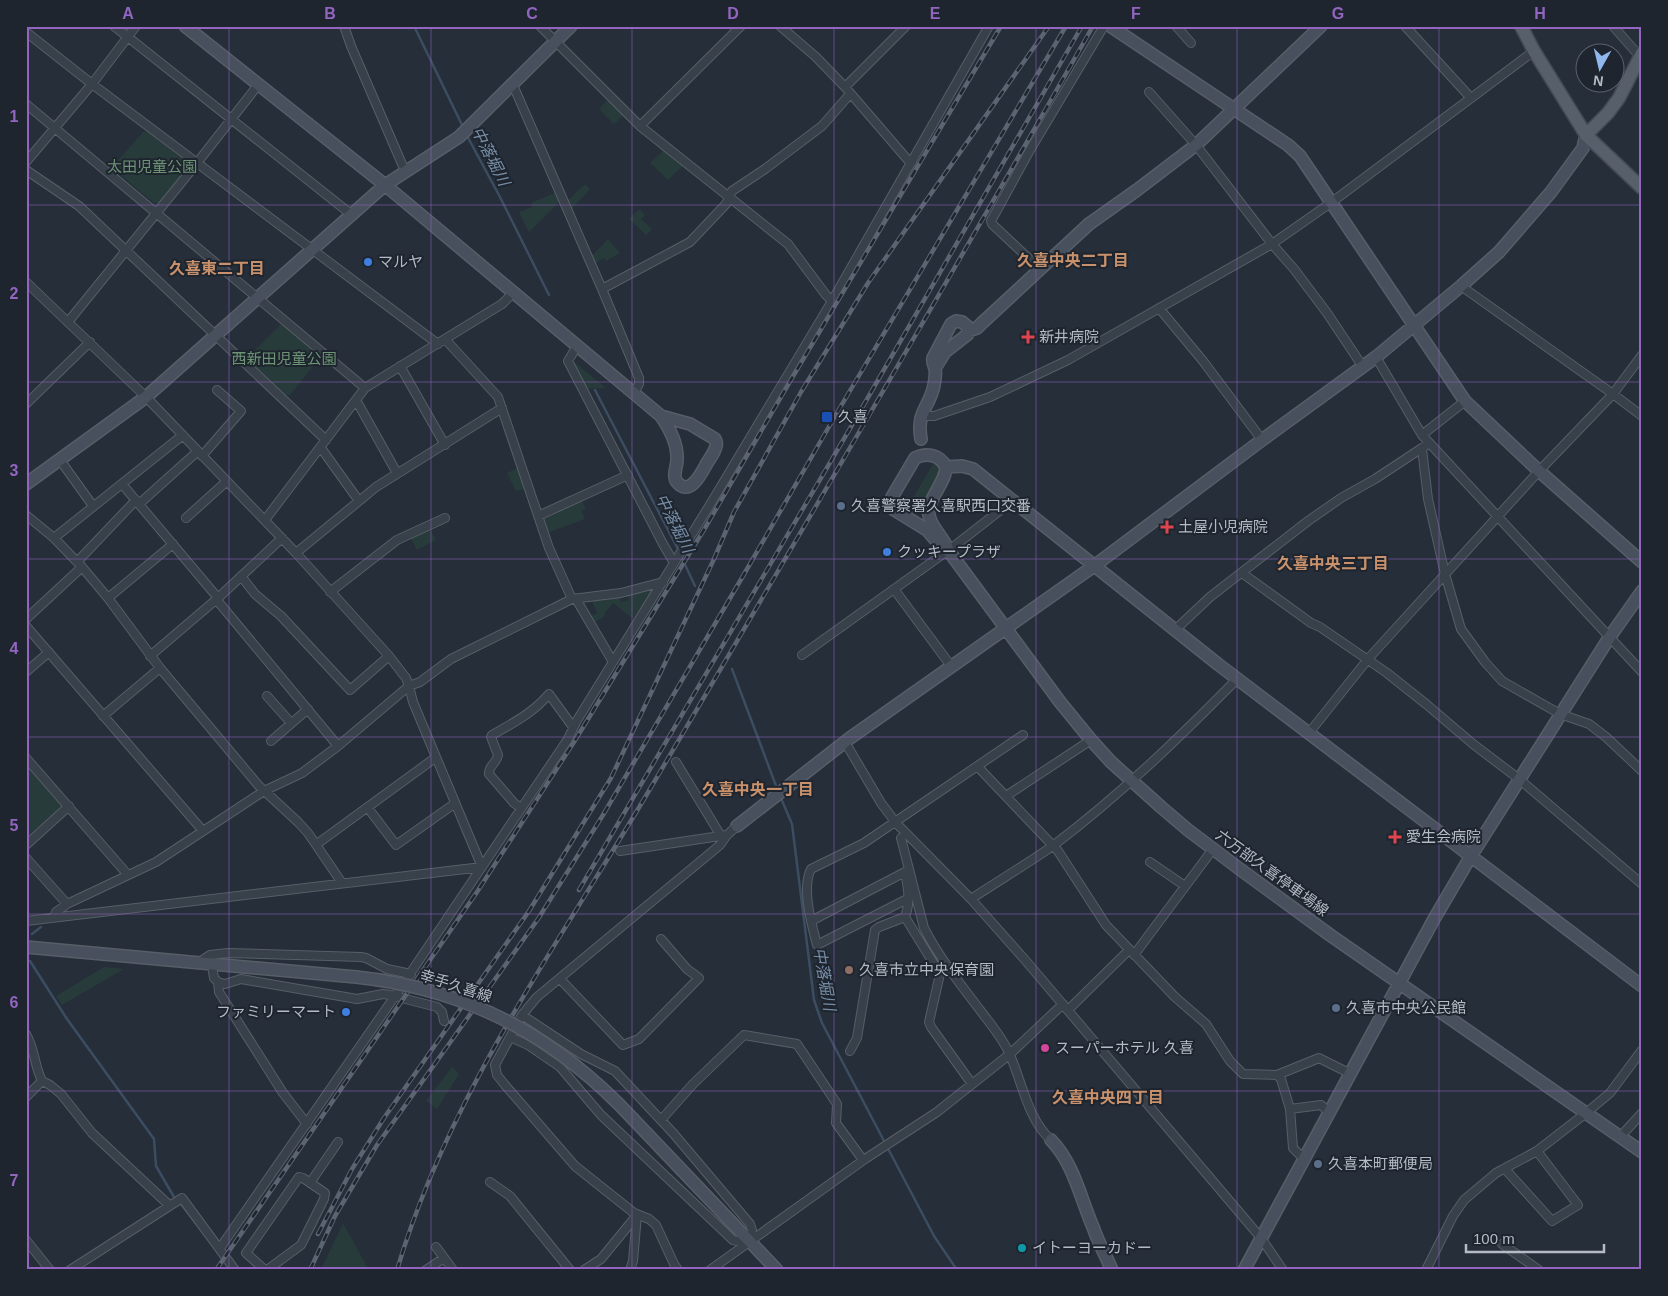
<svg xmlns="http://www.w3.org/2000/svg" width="1668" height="1296" font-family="Arial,'Noto Sans JP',sans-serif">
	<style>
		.green { fill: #283b3b }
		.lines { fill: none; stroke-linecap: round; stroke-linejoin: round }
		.stream { stroke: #3c4d61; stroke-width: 2.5 }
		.street-casing { stroke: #575e68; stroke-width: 10 }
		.secondary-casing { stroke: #575e68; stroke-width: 14 }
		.primary-casing { stroke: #424953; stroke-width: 15 }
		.street { stroke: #38404a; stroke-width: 8 }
		.secondary { stroke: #47505c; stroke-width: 11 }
		.primary { stroke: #575f6a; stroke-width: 12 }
		.rail-casing { stroke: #5b6470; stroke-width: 4.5 }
		.rail { stroke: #1e252f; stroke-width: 2.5; stroke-dasharray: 8; stroke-linecap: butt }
		.secondary-bridge-casing { stroke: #575e68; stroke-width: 14; stroke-linecap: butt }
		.secondary-bridge { stroke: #47505c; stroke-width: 11 }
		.grid { fill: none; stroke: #9265c1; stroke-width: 1; stroke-opacity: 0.55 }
		.shop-dot { fill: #3f7fe0; stroke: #1e252f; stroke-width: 2 }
		.health-dot { fill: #e0444e; stroke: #1e252f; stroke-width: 2 }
		.transit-dot { fill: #1a4fb4; stroke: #1e252f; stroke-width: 2 }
		.service-dot { fill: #5c6f8a; stroke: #1e252f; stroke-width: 2 }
		.education-dot { fill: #8d6e63; stroke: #1e252f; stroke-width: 2 }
		.hotel-dot { fill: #d1479c; stroke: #1e252f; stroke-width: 2 }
		.culture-dot { fill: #0f9aa8; stroke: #1e252f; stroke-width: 2 }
		.labels { text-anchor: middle; stroke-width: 4; stroke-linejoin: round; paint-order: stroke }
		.park-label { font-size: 15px; fill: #6d9475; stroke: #1e252f }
		.poi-label { font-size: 15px; fill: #b4bbc5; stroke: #1e252f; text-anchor: start }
		.street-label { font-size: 15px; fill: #b4bbc5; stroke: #1e252f }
		.water-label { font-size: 16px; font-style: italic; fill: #778da6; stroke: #1e252f }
		.neighbourhood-label { font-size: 16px; font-weight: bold; fill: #c9916b; stroke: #1e252f }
		.neatline { fill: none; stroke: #9265c1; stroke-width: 2 }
		.grid-label { font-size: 16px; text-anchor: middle; font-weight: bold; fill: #9265c1 }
	</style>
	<rect width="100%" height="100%" fill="#252e39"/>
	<path class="green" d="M608,99L624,115L614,124L599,109Z
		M147,131L188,163V168L159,203H154L115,170V164L143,132Z
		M664,150L684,165L668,180L650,163Z
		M585,184L590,189L572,209L568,200Z
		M555,193L559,202L529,232L519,212L532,207L531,203Z
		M639,209L645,215L641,219L652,229L646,235L629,219Z
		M608,239L620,253L606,261L604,258L595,263L592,256Z
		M280,325H284L319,354V359L290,395H285L248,361L249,356Z
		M572,360L606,388L586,389Z
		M934,462L939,464L940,475L938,480L918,512L912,515L905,512Z
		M518,468L524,481V489L516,491L507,473Z
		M581,499L586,509L581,511L585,519L547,533L541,517Z
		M429,527L436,540L417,550L410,537Z
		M651,588L653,590L633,619L613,603L604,614L605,616L593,623L590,617L597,613L592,601L619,597L621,602L629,600L627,595Z
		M26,765L62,806L26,837Z
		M104,967L124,969L62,1005L56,996Z
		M452,1067L459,1074L437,1109L426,1101Z
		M343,1223L369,1270H321Z"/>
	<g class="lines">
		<path class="stream" d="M414,26L463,127
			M466,134L500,197L549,295
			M595,390L679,551
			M681,556L695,586
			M732,669L778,791
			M780,796L792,824L814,1000L822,1023L934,1236L957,1270
			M32,934L41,927
			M30,961L67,1019L154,1139L156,1166L174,1197
			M180,1203L202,1231"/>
		<defs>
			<path id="street" d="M114,26L352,215
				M344,26L351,46L405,171
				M540,26L640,126L788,244L826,295L832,301
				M780,26L816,57L845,87L907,159L912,162
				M1176,26L1191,43
				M1405,26L1470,97
				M1613,26L1642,59
				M26,32L92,84L438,344
				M513,85L602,289L639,378V384L634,393
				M845,87L906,26
				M1149,92L1196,145L1272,244L1294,269L1327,313L1363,367
				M26,104L365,388
				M640,126L741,26
				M26,162L92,84L136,26
				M26,170L79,206L326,440
				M1040,269L992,224L991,221L1030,150L1104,26
				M26,282L146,397L296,553L389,656L406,678L409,686L413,702L482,867
				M1461,286L1613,394L1642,416
				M602,289L690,242L726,204L732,191L765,169L822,126L850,94
				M1159,308L1203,361L1262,440
				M68,322L197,163L258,85
				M445,339L498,397L549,548L572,599
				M577,346L568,361L663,544L674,563
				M1376,357L1422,435L1642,672
				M400,366L445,445
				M356,400L397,473
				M26,404L90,342
				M922,416H934L990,397L1068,360L1272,244L1332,202L1534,51
				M1422,435L1465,401
				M321,448L359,501
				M1422,449L1428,499L1445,574L1461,629L1485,662L1502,681L1560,714L1589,724L1606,737L1642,771
				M202,456L241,411L217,390
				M60,460L93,506
				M122,484L218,598
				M139,504L198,451
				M26,515L54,538L82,567L108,598L160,668L259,786L298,822L308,833L342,883
				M538,516L628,475
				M186,518L227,481
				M265,520L365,388L502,304L513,293
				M54,538L183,435
				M296,553L376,487L502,408
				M77,562L136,500
				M1242,573L1311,623L1320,627L1387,673L1426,704L1473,744L1519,779L1642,884
				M241,576L255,594L281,616L350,690L389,656
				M894,589L951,666
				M330,592L397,540L445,518
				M108,598L173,544
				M216,599L338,746
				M576,599L613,662
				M26,619L82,567
				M26,626L203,831
				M1175,630L1210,597L1308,521L1341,498L1375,479L1425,446
				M802,655L957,544L1003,508L1011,499
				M150,656L218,598L282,538
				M26,672L49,652
				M267,696L291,723
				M103,716L160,668
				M1309,733L1368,659L1539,471L1613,394L1642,355
				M271,741L308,709
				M845,742L881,803L896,823L971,899L1026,961L1261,1238L1283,1270
				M26,758L128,875
				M676,762L721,836
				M978,767L1058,851L1106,925L1175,997L1206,1024L1230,1061L1243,1074L1277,1075L1281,1079L1290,1109L1293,1148L1305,1160
				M1006,796L1091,740
				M368,808L396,845L454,804
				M521,808L514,803L489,774C488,766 497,763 498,755L491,737L492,735C513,723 533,713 549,694L573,727
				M901,838L924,928C939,957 960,984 980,1010C991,1025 1003,1038 1010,1055C1022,1082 1028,1120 1051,1140
				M317,844L435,758
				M26,845L69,806
				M620,851L727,835
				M26,858L67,904
				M1150,862L1185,886
				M905,872C908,888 911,901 905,917L940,974L929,1022L931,1027L972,1084
				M909,898L817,945C812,925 801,888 811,869L864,843L1023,735
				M971,899C998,881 1027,864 1054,845C1120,795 1179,738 1237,679
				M54,917L56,912L67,904L156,862L264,791L302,773L338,746L409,686L420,682L451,659L572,599L621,593L663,582
				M26,921L482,867
				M811,921L905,872
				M1134,955L1213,849
				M198,963L210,955L228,953L361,957L366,958L387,969L411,974
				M212,965L214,978L218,982L219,992L283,1093L307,1124
				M560,979L623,1045L639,1039L699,978L687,969L661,939
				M218,982L225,984L241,979L357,999L383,994L390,995L437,1007L442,1012L444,1021
				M1068,1010L1129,950
				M26,1034C35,1049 34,1065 42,1081
				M510,1037L528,1045L560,1067L601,1115L733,1240L737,1241L750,1242L752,1230L750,1224L673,1133L615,1071L581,1054L522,1015
				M850,1051L857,1038L875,930L879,927L905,917
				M1277,1075L1319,1058L1351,1074
				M26,1097L42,1081L50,1085L61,1094L92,1133L169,1205
				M1290,1109L1321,1105L1330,1113
				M661,1120L693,1084L744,1035L797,1044L837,1104L836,1123L863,1160
				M1620,1137L1642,1113
				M1505,1169L1552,1221L1578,1205L1537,1151
				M490,1182L510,1196L570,1270
				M310,1183L338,1142
				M26,1240L50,1270
				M1502,1244L1539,1270
				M436,1247L453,1270
				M220,1248L395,996L568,739L576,722L711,503L832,301L989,26
				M70,1270L182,1198L235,1270
				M265,1270L246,1253L299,1177L303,1178L325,1193L324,1199L301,1245L267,1270
				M426,1270L444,1258
				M584,1270L601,1259L637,1215
				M630,1270L633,1261L637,1215
				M678,1270L674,1264L656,1225L649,1219L634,1213L575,1166L505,1085L497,1075L495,1065L522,1015L537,997L720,845L727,835L737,826
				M710,1270L865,1159L937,1112L1010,1054L1063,1004
				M1426,1270L1453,1216L1464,1200L1496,1173L1537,1151L1586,1113L1610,1093L1642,1050"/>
			<path id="secondary" d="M185,26L385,185L661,416C670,429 678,444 677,460C677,467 672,476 677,482C690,498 702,472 707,463C710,458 715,452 716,446C717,442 716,442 715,439L690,424L661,416
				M1110,26L1288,145L1300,156L1465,401L1539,471L1642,562
				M968,331L977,328L982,323L1089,224L1137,190L1196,145L1321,26
				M921,439C916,411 930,407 934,385C935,380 936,374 935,369C934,364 932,363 933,358L951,324L956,321L962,322L968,327V334L945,352L935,368
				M946,467L962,466L973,469L1219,665L1642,986
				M26,484L146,397L385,185L459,137L571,26
				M948,550L939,544L927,530L893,509L891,501L892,497L915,458C927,452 940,455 946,467C946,483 926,500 929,515C931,528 944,537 948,550L1060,702L1091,740L1111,762L1161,807L1188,830L1241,870L1330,935L1642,1152
				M737,826L850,738L1094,566L1262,440L1376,357L1461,286L1499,252L1551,192L1583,148L1586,135
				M26,947L356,977
				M634,1120L777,1270
				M1051,1140C1074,1164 1080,1197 1093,1227C1098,1242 1106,1256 1112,1270
				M1244,1270L1434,919L1471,856L1609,638L1642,591"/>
			<path id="primary" d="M1521,26L1534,51L1586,135L1642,188
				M1586,135L1608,113L1619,98L1642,53"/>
		</defs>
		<use href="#street" class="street-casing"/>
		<use href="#secondary" class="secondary-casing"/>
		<use href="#primary" class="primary-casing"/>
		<use href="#street" class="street"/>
		<use href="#secondary" class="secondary"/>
		<use href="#primary" class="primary"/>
		<defs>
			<path id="rail" d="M579,890L855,420L1082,26
				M318,1234L352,1169L384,1118L529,911L611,778L714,559L734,512L801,392L868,283L1049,26
				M216,1270L477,892L574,742L705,528L789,383L1001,26
				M310,1270L335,1216L377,1145L538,919L603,815L743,576L838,411L1066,26
				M397,1270C449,1094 558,945 650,789C799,536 948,282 1093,26"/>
		</defs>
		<use href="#rail" class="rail-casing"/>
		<use href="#rail" class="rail"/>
		<defs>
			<path id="secondary-bridge" d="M356,977C469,989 557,1037 634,1120"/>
		</defs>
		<use href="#secondary-bridge" class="secondary-bridge-casing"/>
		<use href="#secondary-bridge" class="secondary-bridge"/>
	</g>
	<path class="grid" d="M229,26V1270M431,26V1270M632,26V1270M834,26V1270M1036,26V1270M1237,26V1270M1439,26V1270M26,205H1642M26,382H1642M26,559H1642M26,737H1642M26,914H1642M26,1091H1642"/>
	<g class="shop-dot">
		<circle cx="368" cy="262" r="5"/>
		<circle cx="887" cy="552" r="5"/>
		<circle cx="346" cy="1012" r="5"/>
	</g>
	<g class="health-dot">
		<path d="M1025.5 329.5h5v5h5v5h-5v5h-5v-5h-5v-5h5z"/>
		<path d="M1164.5 519.5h5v5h5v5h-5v5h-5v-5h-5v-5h5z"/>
		<path d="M1392.5 829.5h5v5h5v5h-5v5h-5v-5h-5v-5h5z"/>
	</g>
	<rect class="transit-dot" x="821" y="411" width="12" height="12" rx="2.5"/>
	<g class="service-dot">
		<circle cx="841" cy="506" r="5"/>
		<circle cx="1336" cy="1008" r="5"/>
		<circle cx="1318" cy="1164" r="5"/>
	</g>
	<circle class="education-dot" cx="849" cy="970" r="5"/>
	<circle class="hotel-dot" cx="1045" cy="1048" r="5"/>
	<circle class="culture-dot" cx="1022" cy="1248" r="5"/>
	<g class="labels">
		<g class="park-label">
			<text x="152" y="172">太田児童公園</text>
			<text x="284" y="364">西新田児童公園</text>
		</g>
		<g class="poi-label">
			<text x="378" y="267">マルヤ</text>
			<text x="1039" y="342">新井病院</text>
			<text x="838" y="422">久喜</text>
			<text x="851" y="511">久喜警察署久喜駅西口交番</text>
			<text x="1178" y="532">土屋小児病院</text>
			<text x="897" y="557">クッキープラザ</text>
			<text x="1406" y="842">愛生会病院</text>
			<text x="859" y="975">久喜市立中央保育園</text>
			<text x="1346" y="1013">久喜市中央公民館</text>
			<text x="336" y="1017" text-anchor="end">ファミリーマート</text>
			<text x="1055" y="1053">スーパーホテル 久喜</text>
			<text x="1328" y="1169">久喜本町郵便局</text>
			<text x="1032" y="1253">イトーヨーカドー</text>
		</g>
		<g class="street-label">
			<text transform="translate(1272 873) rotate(36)" y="5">六万部久喜停車場線</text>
			<text transform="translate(456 986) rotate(18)" y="5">幸手久喜線</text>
		</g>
		<g class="water-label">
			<text transform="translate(491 156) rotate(63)" y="6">中落堀川</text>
			<text transform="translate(675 523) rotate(63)" y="6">中落堀川</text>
			<text transform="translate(825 979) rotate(80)" y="6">中落堀川</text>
		</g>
		<g class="neighbourhood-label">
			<text x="1073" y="266">久喜中央二丁目</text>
			<text x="217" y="274">久喜東二丁目</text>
			<text x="1333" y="569">久喜中央三丁目</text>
			<text x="758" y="795">久喜中央一丁目</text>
			<text x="1108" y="1103">久喜中央四丁目</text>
		</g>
	</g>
	<rect width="1668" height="1296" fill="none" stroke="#1e252f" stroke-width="55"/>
	<g transform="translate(1600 68) rotate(188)"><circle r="24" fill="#1e252f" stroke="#5a616b"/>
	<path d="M0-4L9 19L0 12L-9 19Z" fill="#91b8ed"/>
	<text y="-8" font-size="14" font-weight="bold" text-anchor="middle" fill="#b4bbc5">N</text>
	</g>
	<path d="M1466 1244v8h138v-8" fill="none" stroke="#b4bbc5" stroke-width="2.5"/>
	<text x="1473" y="1244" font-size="15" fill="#b4bbc5" stroke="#1e252f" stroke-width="4" paint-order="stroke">100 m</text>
	<rect x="28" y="28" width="1612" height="1240" class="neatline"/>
	<g class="grid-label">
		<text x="128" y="19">A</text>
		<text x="330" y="19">B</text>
		<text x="532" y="19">C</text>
		<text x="733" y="19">D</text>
		<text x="935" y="19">E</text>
		<text x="1136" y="19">F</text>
		<text x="1338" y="19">G</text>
		<text x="1540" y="19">H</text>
		<text x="14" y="122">1</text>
		<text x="14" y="299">2</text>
		<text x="14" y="476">3</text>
		<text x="14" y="654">4</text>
		<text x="14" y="831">5</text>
		<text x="14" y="1008">6</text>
		<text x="14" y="1186">7</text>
	</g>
</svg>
